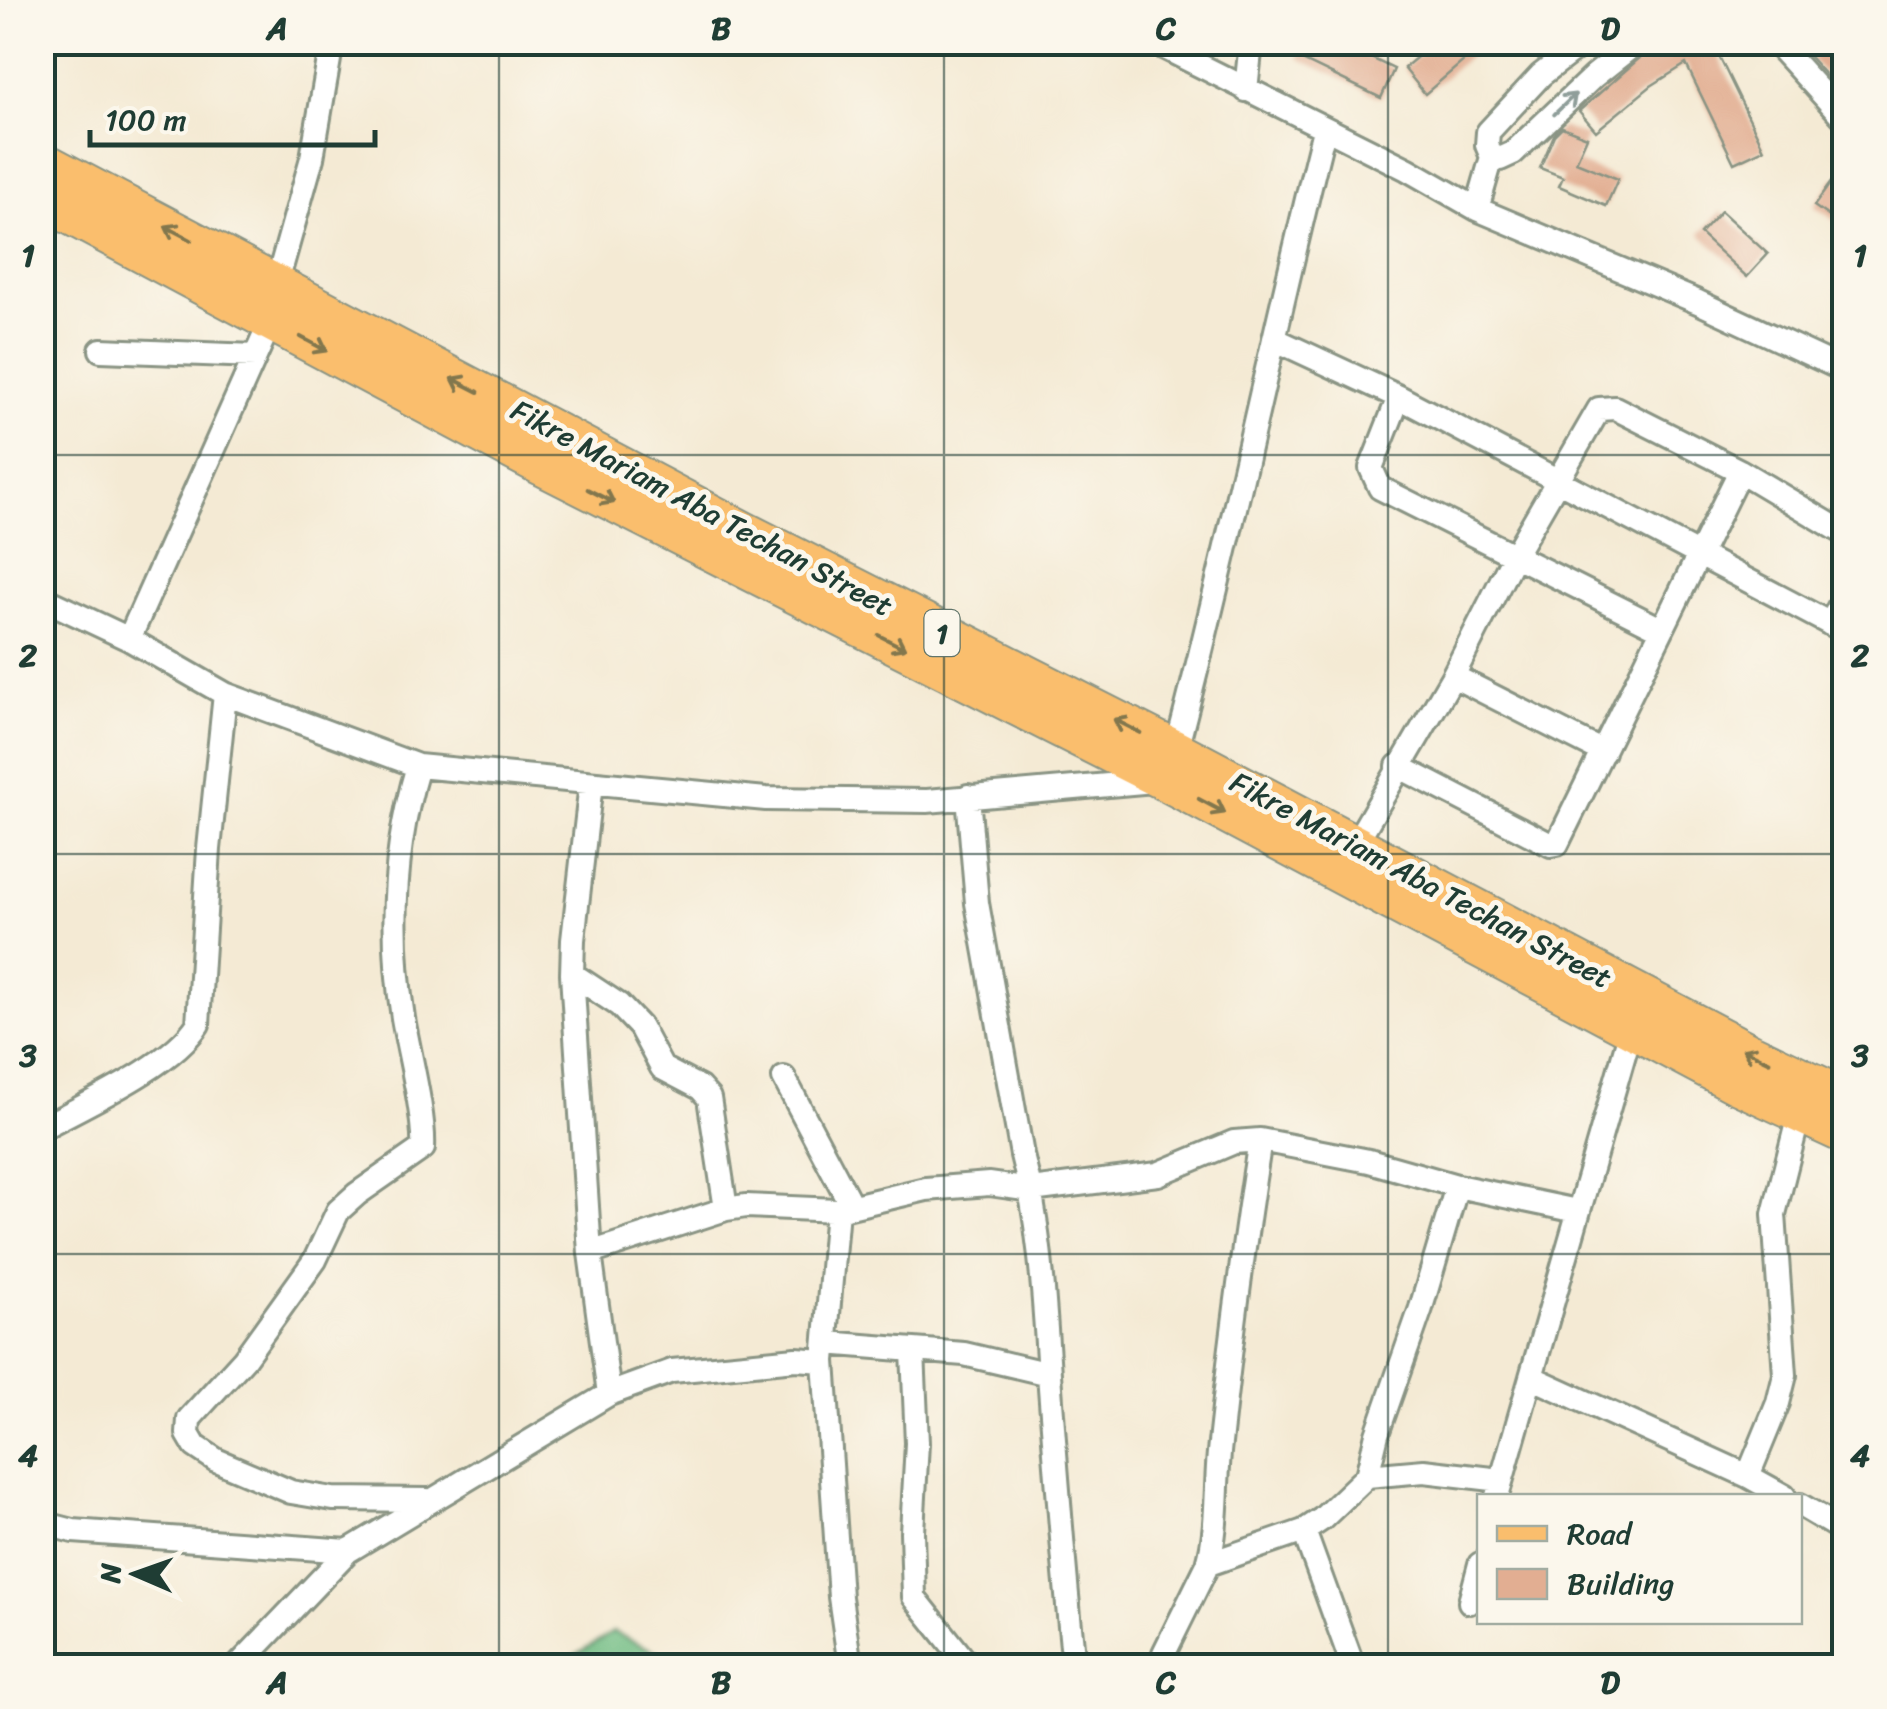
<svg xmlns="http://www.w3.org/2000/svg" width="1887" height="1709" font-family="Sriracha,sans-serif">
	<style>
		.forest { fill: #74be86; stroke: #4a7e5d; stroke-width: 2.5 }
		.building { fill: #e2ae92 }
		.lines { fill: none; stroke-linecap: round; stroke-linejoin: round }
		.street-casing { stroke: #8a9484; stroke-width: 28 }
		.primary-casing { stroke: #8a9484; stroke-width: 42 }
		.street { stroke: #fff; stroke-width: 22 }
		.primary { stroke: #fabe6d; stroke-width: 38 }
		.oneway { stroke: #8f9e9a }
		.oneway2 { stroke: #82774e }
		.grid { fill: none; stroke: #1f3d34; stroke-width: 2.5; stroke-opacity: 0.55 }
		.labels { text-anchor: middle; stroke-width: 10; stroke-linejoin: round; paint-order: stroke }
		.shield { fill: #fbf7ec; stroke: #61756b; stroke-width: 2.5 }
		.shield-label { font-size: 28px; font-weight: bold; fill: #1f3d34 }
		.street-label { font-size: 30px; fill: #1f3d34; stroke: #fbf7ec }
		.neatline { fill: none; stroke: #1f3d34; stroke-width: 4 }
		.grid-label { font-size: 32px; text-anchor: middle; font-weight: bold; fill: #1f3d34 }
	</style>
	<rect width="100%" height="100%" fill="#fbf7ec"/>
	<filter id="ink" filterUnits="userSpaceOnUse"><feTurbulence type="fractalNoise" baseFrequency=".01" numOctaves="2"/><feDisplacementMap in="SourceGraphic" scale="20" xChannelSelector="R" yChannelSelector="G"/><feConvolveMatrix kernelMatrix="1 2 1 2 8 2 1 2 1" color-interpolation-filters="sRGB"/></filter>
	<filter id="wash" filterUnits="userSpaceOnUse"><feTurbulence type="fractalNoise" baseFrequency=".0048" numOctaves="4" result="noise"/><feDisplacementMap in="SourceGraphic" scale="40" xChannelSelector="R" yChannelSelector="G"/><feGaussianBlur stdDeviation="2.25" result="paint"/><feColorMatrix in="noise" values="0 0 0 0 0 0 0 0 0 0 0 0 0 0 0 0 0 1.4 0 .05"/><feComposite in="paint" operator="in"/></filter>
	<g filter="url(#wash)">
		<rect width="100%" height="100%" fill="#f4ead4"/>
		<path class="forest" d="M613,1632L688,1666H556Z"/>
		<g id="blocks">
			<path class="building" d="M1306,42H1338L1394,69L1381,98L1298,58Z
				M1435,42H1486L1425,94L1404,68Z
				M1658,42H1712L1764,149L1734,163L1686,64L1651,86L1596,131L1579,111Z
				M1796,42H1838L1844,50V96Z
				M1562,127L1587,137L1576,162L1618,179L1606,206L1559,186L1563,177L1540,168L1554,135Z
				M1834,178L1844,185V227L1814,206Z
				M1721,211L1768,254L1747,277L1700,234Z"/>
		</g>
	</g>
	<g filter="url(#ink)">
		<use href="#blocks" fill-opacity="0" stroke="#8a9484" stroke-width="2.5"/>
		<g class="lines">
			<defs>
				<path id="street" d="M1153,42L1407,169L1477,209L1698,302L1844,370
					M1775,42L1844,118
					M1246,90L1251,42
					M1492,157L1500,159L1513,153L1594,76L1637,42
					M1477,209L1492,157L1487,145L1488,132L1541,75L1584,42
					M276,286L312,158L332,42
					M1274,339L1399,397L1844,631
					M101,350L255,356
					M1399,397L1371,468L1380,488L1661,629
					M42,598L129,639L225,694L418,766L766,799L927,801L1154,781
					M1830,624L1844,598
					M129,639L271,321
					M1453,676L1603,752
					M1176,750C1230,545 1272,336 1324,130
					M418,766C393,849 390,934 403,1018C409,1054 425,1115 423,1148L357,1194L338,1211L315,1260L244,1359L189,1419L188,1434L195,1446L216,1460L291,1492L333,1499L427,1500
					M1398,766L1551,845L1557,844L1740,471
					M591,783L573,940L572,974L590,1253L609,1394
					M968,796L977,903L1022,1155C1041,1227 1044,1301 1049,1374C1056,1468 1063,1562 1073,1656
					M1354,846L1453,676L1514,556L1599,409L1615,408L1740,471L1844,533
					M572,974L619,1005L640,1027L662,1068L700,1088L709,1098L726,1209
					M1631,1030L1531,1377L1748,1476L1784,1496
					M784,1078L851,1205
					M42,1128C86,1104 173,1065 198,1024L209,849L225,694
					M590,1253L726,1209L746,1206L837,1210
					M826,1343L964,1354L1049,1374
					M913,1351L917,1443L912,1532L914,1597L969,1666
					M824,1361L840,1597L850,1666
					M1367,1476L1377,1434L1421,1308L1457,1186
					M1748,1476L1778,1403L1785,1375L1774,1214L1799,1115
					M1497,1496L1531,1377
					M1800,1505L1844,1531
					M42,1523L73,1531L348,1551
					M1304,1531L1353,1666
					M1208,1564C1219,1525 1215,1483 1220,1443C1231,1341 1244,1241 1260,1140
					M1470,1602L1480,1564
					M238,1666L348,1551L609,1394L672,1371L796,1359L824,1361L837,1210L926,1189L989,1184L1031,1190L1158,1174L1234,1142L1260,1140L1369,1161L1457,1186L1577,1211
					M1162,1666L1164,1653L1208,1564L1304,1531L1322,1519L1367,1476L1424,1471L1501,1480"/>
				<path id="primary" d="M42,161L744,531L1176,750L1753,1054L1844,1097
					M42,200L538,464L1163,780L1736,1084L1844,1134"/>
			</defs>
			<use href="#street" class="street-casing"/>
			<use href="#primary" class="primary-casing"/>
			<use href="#street" class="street"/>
			<use href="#primary" class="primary"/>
		</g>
		<defs><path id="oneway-shaft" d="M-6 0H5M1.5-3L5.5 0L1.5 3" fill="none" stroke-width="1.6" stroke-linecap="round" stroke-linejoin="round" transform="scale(2.5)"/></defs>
		<use class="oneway" href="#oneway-shaft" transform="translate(1565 104) rotate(-44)"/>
		<g class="oneway2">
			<use href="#oneway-shaft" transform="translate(178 233) rotate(-152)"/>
			<use href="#oneway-shaft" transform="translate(314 344) rotate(28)"/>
			<use href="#oneway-shaft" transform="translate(465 385) rotate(-153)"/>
			<use href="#oneway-shaft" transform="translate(601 496) rotate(27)"/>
			<use href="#oneway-shaft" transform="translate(892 642) rotate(27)"/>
			<use href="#oneway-shaft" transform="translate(1127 726) rotate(-153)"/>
			<use href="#oneway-shaft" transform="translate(1212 806) rotate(28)"/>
			<use href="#oneway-shaft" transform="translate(1756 1055) rotate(-154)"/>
		</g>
	</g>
	<path class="grid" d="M499,42V1666M944,42V1666M1388,42V1666M42,455H1844M42,854H1844M42,1254H1844"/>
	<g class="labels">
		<rect class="shield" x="924.5" y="610" width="35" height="46" rx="8"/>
		<g class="shield-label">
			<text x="942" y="643">1</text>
		</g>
		<g class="street-label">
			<text transform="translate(702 508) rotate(28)" y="10">Fikre Mariam Aba Techan Street</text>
			<text transform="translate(1421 880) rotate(28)" y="10">Fikre Mariam Aba Techan Street</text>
		</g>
	</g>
	<rect width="1887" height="1709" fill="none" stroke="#fbf7ec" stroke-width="110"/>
	<rect x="1477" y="1494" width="325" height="130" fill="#fbf7ec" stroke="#a3ada2" stroke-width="2.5"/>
	<rect x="1497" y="1526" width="50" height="15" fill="#fabe6d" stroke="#a3ada2" stroke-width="2.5"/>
	<text x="1567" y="1544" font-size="30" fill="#1f3d34">Road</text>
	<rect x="1497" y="1569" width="50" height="30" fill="#e2ae92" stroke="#a3ada2" stroke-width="2.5"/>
	<text x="1567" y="1594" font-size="30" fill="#1f3d34">Building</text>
	<g transform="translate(135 1574) rotate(272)" stroke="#fbf7ec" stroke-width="8" paint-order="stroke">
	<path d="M0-8L18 38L0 25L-18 38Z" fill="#1f3d34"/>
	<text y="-15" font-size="28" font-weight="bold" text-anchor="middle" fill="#1f3d34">N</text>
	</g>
	<path d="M90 130v15h285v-15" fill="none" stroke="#1f3d34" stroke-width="5"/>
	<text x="105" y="130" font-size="30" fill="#1f3d34" stroke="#fbf7ec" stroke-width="8" paint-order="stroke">100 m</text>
	<rect x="55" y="55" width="1777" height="1599" class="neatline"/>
	<g class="grid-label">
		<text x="277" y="39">A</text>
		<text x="721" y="39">B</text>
		<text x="1166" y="39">C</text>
		<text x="1610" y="39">D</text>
		<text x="28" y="266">1</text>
		<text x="1860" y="266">1</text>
		<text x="28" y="666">2</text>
		<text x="1860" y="666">2</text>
		<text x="28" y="1066">3</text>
		<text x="1860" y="1066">3</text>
		<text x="28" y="1466">4</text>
		<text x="1860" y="1466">4</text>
		<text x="277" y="1693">A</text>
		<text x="721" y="1693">B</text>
		<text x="1166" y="1693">C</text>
		<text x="1610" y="1693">D</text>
	</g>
</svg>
